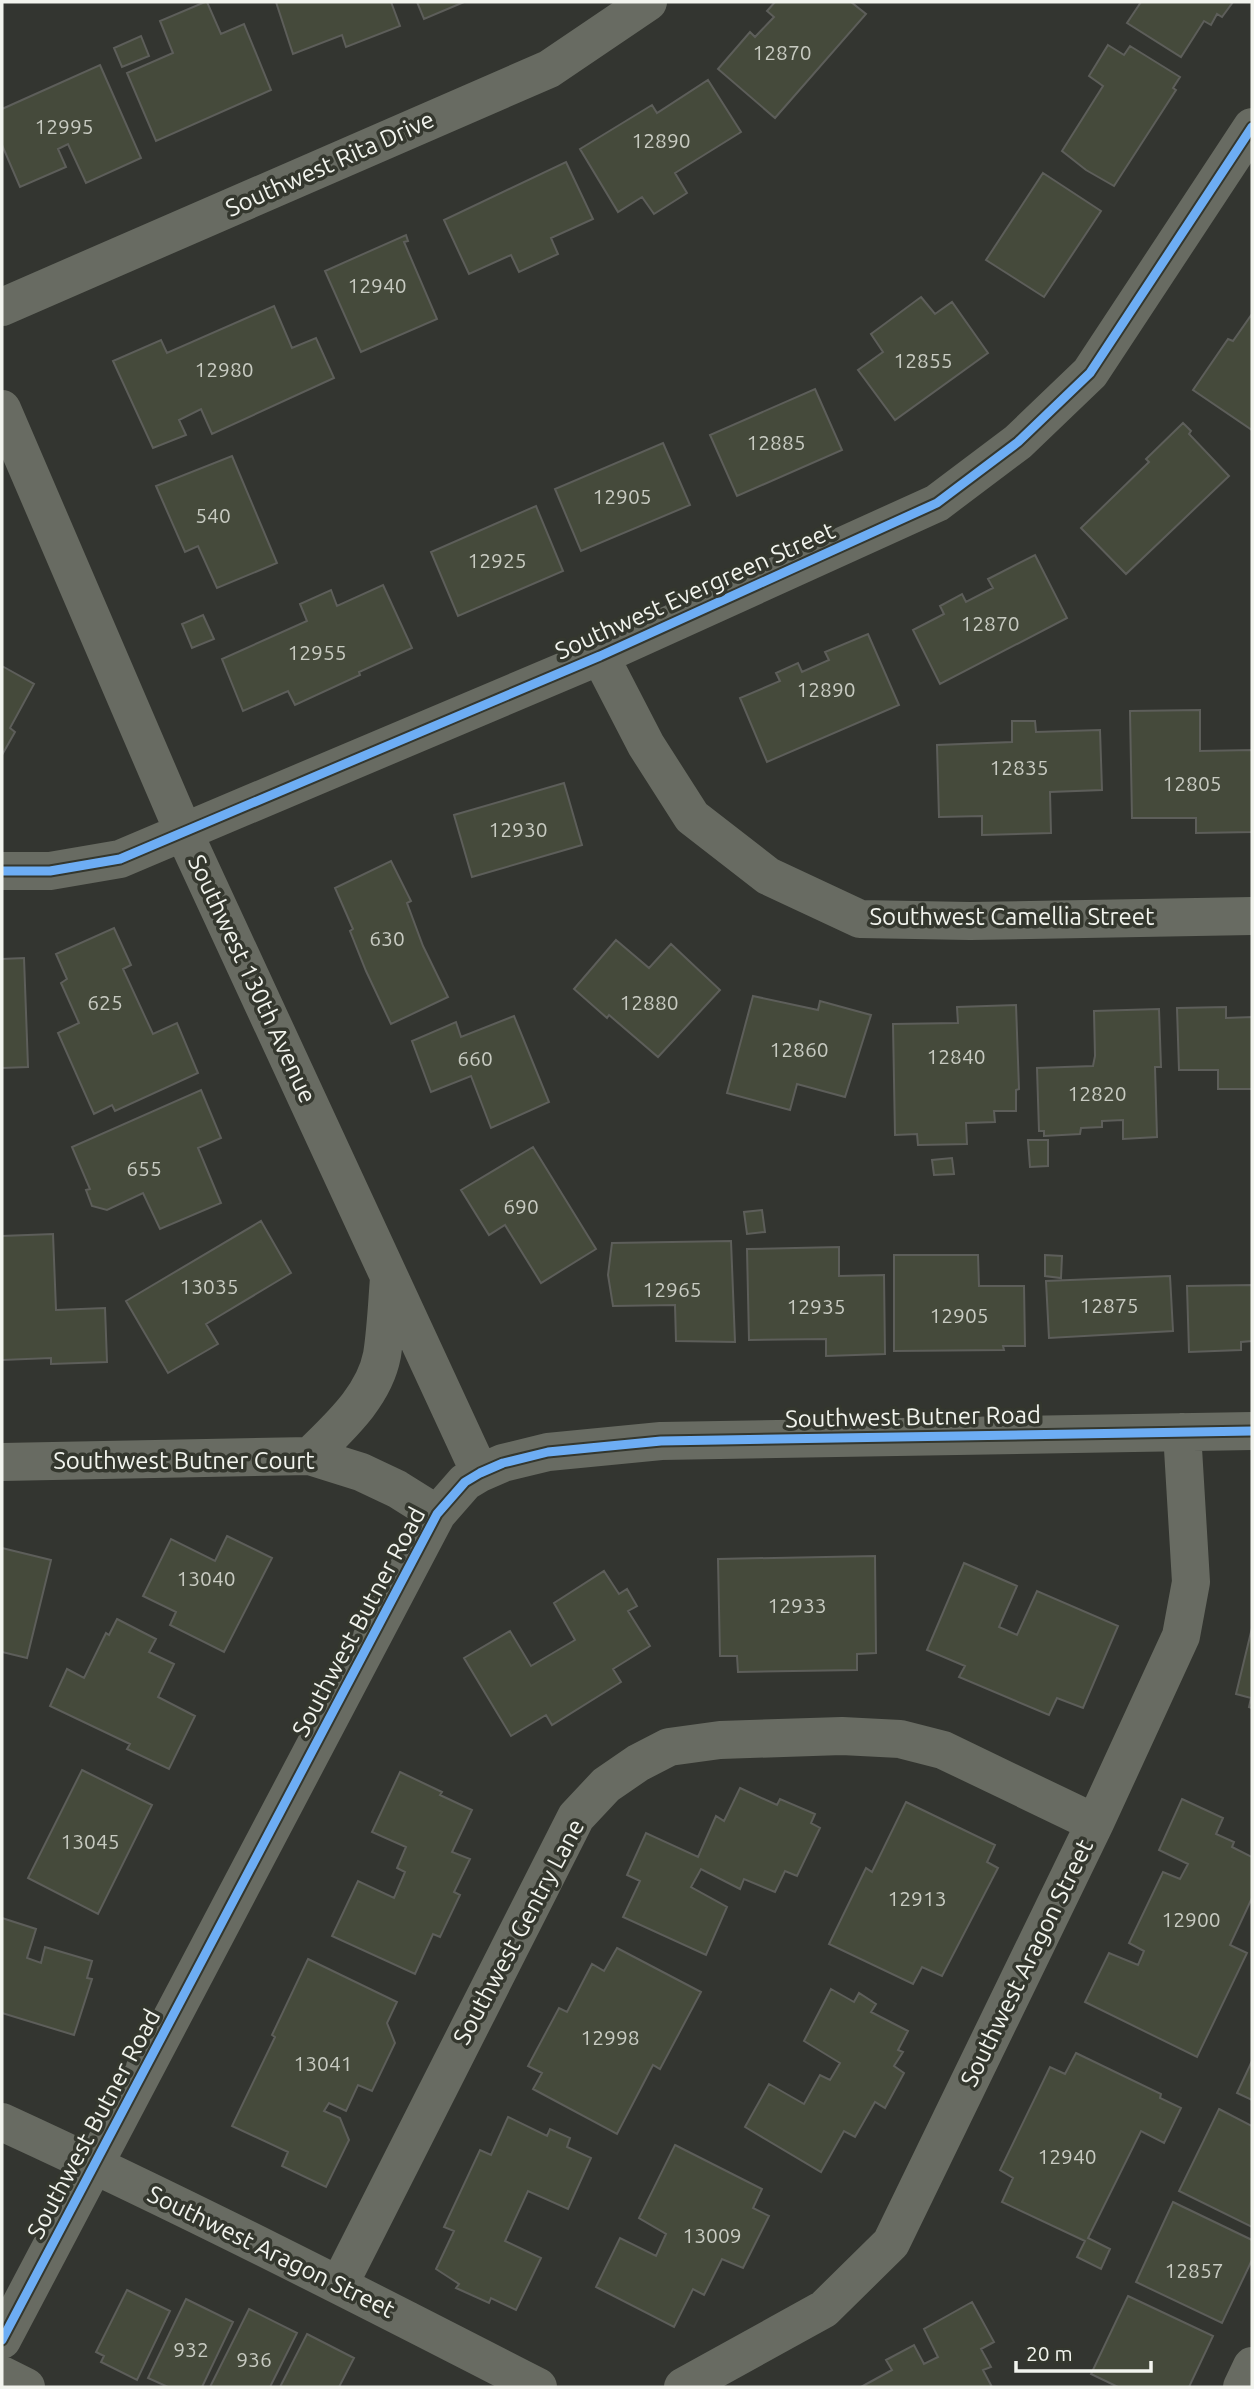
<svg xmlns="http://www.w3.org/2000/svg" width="1254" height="2389" font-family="Ubuntu,sans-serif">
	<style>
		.building { fill: #454a3b; stroke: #5d5e5a; stroke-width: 2 }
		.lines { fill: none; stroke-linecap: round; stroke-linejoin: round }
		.minor { stroke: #686b62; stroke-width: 38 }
		.cycleway-casing { stroke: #34372e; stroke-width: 13 }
		.cycleway { stroke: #6dadf4; stroke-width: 9 }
		.labels { text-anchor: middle; stroke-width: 7; stroke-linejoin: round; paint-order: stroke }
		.number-label { font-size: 21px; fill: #c7cac1 }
		.street-label { font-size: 24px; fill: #f2f4ee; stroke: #34372e }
	</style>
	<rect width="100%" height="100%" fill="#333530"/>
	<path class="building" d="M205,2H207L221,34L244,24L271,90L156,141L127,73L173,53L160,21Z
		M276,2H391L400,26L346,47L342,35L293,54Z
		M417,2H464L424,19Z
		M775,2H851L866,14L775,118L718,69L750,32L755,37L774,17L767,11Z
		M1141,2H1233L1222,17L1217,14L1211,25L1204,21L1181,57L1127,23Z
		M141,36L149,56L122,67L114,48Z
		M1108,45L1124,55L1130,46L1180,77L1173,88L1176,90L1114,186L1086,170L1062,151L1103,86L1089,76Z
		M100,65L141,158L86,183L68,144L58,149L66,167L20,187L2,145V109Z
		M708,80L741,132L675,173L687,193L654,214L642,197L618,212L580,149L652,105L657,113Z
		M566,162L593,219L551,238L558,254L519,272L511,255L469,274L444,220Z
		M1043,173L1101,211L1044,297L986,260Z
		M406,235L408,241L404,242L437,319L361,352L325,271Z
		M921,297L935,314L952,302L988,353L895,420L858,370L883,352L871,334Z
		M274,306L292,348L316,338L334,378L212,434L201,409L179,420L186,435L153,448L113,361L161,340L167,353Z
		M1252,314V430L1193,390L1228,339L1233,341Z
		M815,389L842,450L737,496L710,435Z
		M1183,423L1191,431L1189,434L1229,476L1126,574L1081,528L1149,462L1146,459Z
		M663,443L690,505L581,551L555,489Z
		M232,456L277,563L217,588L198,546L185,552L156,486Z
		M536,506L563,571L458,616L431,552Z
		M1035,555L1067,618L940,684L913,630L944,614L940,606L962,594L966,602L993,588L988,579Z
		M383,585L412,648L359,672L360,675L295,705L288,691L243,711L222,659L307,621L300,604L331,590L337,606Z
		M203,615L214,639L192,648L182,624Z
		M868,634L899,705L767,762L740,698L780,681L776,673L798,663L802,672L829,660L825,652Z
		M2,666L34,684L10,728L15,732L2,755Z
		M1200,710V751L1252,750V832L1196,833V818H1132L1130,711Z
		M1012,721H1035L1036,732L1100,730L1102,790L1050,792L1051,833L982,835V816L939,817L937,745L1012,742Z
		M564,783L582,845L472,877L454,815Z
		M391,861L411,901L407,903L423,946L448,997L391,1024L366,971L350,931L353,929L335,888Z
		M114,928L131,965L123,969L153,1034L177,1023L198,1073L115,1111L112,1105L94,1114L58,1033L79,1023L61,983L67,979L56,954Z
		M616,940L649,968L671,944L720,990L658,1057L609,1015L607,1018L574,989Z
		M24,958L28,1067L2,1068V959Z
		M753,996L818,1010L820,1001L871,1015L845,1097L797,1084L790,1110L727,1093Z
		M1016,1005L1019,1089L1016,1090V1111H994L995,1122L966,1123L967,1144L918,1145L917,1134L895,1135L893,1024L958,1023L957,1007Z
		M1226,1007V1018L1252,1017V1089H1218V1070H1179L1177,1008Z
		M1159,1009L1161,1067H1155L1157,1137L1123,1139V1120L1102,1121V1127L1081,1128L1080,1134L1044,1136V1131H1039L1037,1068L1093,1066L1095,1056L1094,1011Z
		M514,1016L549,1102L491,1128L471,1076L431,1092L412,1041L456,1022L461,1037Z
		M201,1090L221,1138L198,1148L221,1203L160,1229L143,1193L107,1210L92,1206L86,1190L90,1189L72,1147Z
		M1028,1140H1048V1166L1030,1167Z
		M533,1147L596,1249L541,1283L505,1225L489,1235L461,1190Z
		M952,1158L954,1174L934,1175L932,1160Z
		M762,1210L765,1232L747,1234L744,1212Z
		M261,1221L291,1273L206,1324L218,1344L168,1373L126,1301Z
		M53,1234L56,1310L105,1308L107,1362L51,1364V1358L2,1360V1236Z
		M731,1241L735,1342L676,1341L675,1305L613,1306L608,1275L612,1243Z
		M839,1247V1276L884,1275L885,1354L826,1356V1339L749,1340L747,1249Z
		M894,1255H978L979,1286H1024L1025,1346H1003L1004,1350L894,1351Z
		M1045,1255L1062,1256L1061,1278L1045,1276Z
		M1170,1276L1173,1331L1049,1338L1046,1281Z
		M1252,1285V1341L1241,1342V1350L1189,1352L1187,1286Z
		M227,1536L272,1558L224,1652L170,1625L176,1612L143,1596L171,1539L215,1561Z
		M2,1548L51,1560L27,1658L2,1652Z
		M875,1556L876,1653L857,1654V1670L738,1672L737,1656H720L718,1559Z
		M964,1563L1017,1586L999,1627L1017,1635L1037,1591L1118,1626L1083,1708L1057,1698L1049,1715L959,1677L965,1666L927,1650Z
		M604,1571L619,1594L627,1589L637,1606L628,1611L650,1646L613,1669L621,1682L552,1725L546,1715L511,1736L464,1658L510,1631L531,1666L575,1640L554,1603Z
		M117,1619L156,1639L149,1652L174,1664L158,1697L195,1716L169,1769L127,1749L130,1744L50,1706L67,1669L84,1678L106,1633L109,1635Z
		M1252,1628V1708L1249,1707L1251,1698L1236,1694Z
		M82,1770L152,1805L98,1914L28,1878Z
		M400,1772L442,1792L440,1795L472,1810L452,1852L470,1859L454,1892L460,1895L440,1937L433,1934L415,1974L332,1936L358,1881L394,1898L405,1872L397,1868L406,1847L372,1832Z
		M740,1788L777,1805L780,1799L815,1814L811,1823L820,1828L797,1876L785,1871L775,1892L744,1879L740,1889L701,1869L691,1887L727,1907L706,1955L623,1917L640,1881L627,1875L646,1833L698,1857L716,1816L724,1821Z
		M1182,1799L1223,1818L1216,1834L1234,1842L1232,1847L1252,1857V1898L1230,1945L1247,1953L1197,2057L1085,2002L1109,1953L1138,1965L1144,1951L1129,1943L1163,1872L1180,1879L1188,1864L1159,1850Z
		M906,1802L995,1845L987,1862L998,1868L942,1976L922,1967L913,1984L829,1944L866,1868L872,1872Z
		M2,1918L36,1929L27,1958L41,1963L45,1947L92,1961L87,1978L92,1979L74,2035L2,2013Z
		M617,1948L701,1992L660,2069L653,2065L617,2134L533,2089L542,2073L528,2066L559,2008L567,2012L592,1964L604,1971Z
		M308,1959L397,2002L387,2023L395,2043L372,2091L358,2085L346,2111L329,2103L324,2111L340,2118L349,2140L326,2187L282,2166L288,2152L232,2126L275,2037L272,2035Z
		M831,1989L854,2002L859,1993L876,2004L871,2012L908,2031L898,2050L903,2052L894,2066L904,2073L885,2108L875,2102L855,2137L844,2131L821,2172L745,2127L769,2084L804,2104L820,2075L830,2080L840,2063L804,2041Z
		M1076,2053L1161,2094L1160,2098L1181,2108L1164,2143L1141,2131L1088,2238L1110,2249L1101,2269L1077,2257L1085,2241L1002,2202L1013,2178L1000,2170L1050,2067L1065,2074Z
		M1252,2061V2100L1237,2093Z
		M1219,2109L1252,2126V2227L1179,2191Z
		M508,2117L547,2136L550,2129L570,2138L567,2147L591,2158L568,2209L528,2191L505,2241L541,2258L516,2310L491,2298L489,2303L456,2288L459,2284L436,2269L454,2231L444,2227L480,2150L491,2155Z
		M675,2145L762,2189L753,2208L769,2216L743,2268L722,2259L704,2295L693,2289L674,2327L596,2287L620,2238L656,2256L666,2234L639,2218Z
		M1173,2202L1252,2240V2260L1222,2323L1136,2282Z
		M127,2290L170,2311L137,2380L101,2362L104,2356L96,2352Z
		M1128,2296L1213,2336L1189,2387H1118L1091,2374Z
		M186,2299L233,2322L202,2387H168L148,2378Z
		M972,2302L994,2342L981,2349L991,2367L983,2370L992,2387H861L892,2370L886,2360L914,2345L924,2364L938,2357L924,2329Z
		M249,2309L297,2333L270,2387H210Z
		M307,2334L354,2358L339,2387H280Z"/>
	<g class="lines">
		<path class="minor" d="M2,307L549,69L648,2
			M2,409L184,833L480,1473
			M600,656L646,745L692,817L768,876L860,919L970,921L1252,916
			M2,871H50L120,859L600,656L937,503L1018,442L1090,373L1252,127
			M310,1456C338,1428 374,1397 382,1355C386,1330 387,1303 389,1278
			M2,1462L310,1456L361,1472L397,1489L437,1514
			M2,2122C183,2205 361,2296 538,2387
			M339,2285L576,1817L606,1785L638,1763L669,1747L720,1740L842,1736L900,1739L943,1750L1095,1823
			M2,2340L437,1514L465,1482L480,1473L503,1463L548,1452L661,1441L1252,1431
			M2,2375L26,2387
			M683,2387L824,2309L891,2243L1095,1823L1181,1636L1191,1582L1182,1432
			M1242,2387L1252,2366"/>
		<defs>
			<path id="cycleway" d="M2,871H50L120,859L600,656L937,503L1018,442L1090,373L1252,127
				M2,2340L437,1514L465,1482L480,1473L503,1463L548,1452L661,1441L1252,1431"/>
		</defs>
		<use href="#cycleway" class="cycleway-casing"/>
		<use href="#cycleway" class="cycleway"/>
	</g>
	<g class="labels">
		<g class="number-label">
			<text x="782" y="60">12870</text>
			<text x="64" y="134">12995</text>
			<text x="661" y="148">12890</text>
			<text x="377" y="293">12940</text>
			<text x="923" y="368">12855</text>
			<text x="224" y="377">12980</text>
			<text x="776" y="450">12885</text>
			<text x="622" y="504">12905</text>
			<text x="213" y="523">540</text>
			<text x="497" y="568">12925</text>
			<text x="990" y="631">12870</text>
			<text x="317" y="660">12955</text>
			<text x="826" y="697">12890</text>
			<text x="1019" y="775">12835</text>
			<text x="1192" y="791">12805</text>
			<text x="518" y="837">12930</text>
			<text x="387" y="946">630</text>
			<text x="105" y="1010">625</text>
			<text x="649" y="1010">12880</text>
			<text x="799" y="1057">12860</text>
			<text x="956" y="1064">12840</text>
			<text x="475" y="1066">660</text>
			<text x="1097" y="1101">12820</text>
			<text x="144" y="1176">655</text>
			<text x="521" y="1214">690</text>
			<text x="209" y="1294">13035</text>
			<text x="672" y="1297">12965</text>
			<text x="1109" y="1313">12875</text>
			<text x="816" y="1314">12935</text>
			<text x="959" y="1323">12905</text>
			<text x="206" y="1586">13040</text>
			<text x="797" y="1613">12933</text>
			<text x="90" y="1849">13045</text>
			<text x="917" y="1906">12913</text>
			<text x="1191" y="1927">12900</text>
			<text x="610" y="2045">12998</text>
			<text x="323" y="2071">13041</text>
			<text x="1067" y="2164">12940</text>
			<text x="712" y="2243">13009</text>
			<text x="1194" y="2278">12857</text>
			<text x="191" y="2357">932</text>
			<text x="254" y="2367">936</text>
		</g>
		<g class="street-label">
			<text transform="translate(330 164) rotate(-24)" y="8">Southwest Rita Drive</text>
			<text transform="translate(695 591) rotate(-24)" y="8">Southwest Evergreen Street</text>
			<text x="1012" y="925">Southwest Camellia Street</text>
			<text transform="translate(252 979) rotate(65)" y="8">Southwest 130th Avenue</text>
			<text transform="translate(913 1417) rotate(-1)" y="8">Southwest Butner Road</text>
			<text x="184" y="1469">Southwest Butner Court</text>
			<text transform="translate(359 1622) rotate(-62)" y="8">Southwest Butner Road</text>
			<text transform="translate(519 1932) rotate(-62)" y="8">Southwest Gentry Lane</text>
			<text transform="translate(1027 1963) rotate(-64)" y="8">Southwest Aragon Street</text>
			<text transform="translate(94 2124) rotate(-62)" y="8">Southwest Butner Road</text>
			<text transform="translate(271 2252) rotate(26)" y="8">Southwest Aragon Street</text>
		</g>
	</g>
	<rect width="1254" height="2389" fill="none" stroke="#f2f4ee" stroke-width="7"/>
	<path d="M1016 2361v10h135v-10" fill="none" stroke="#f2f4ee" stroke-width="3.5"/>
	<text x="1026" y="2361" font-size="21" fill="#f2f4ee" stroke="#34372e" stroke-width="5" paint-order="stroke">20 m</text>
</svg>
